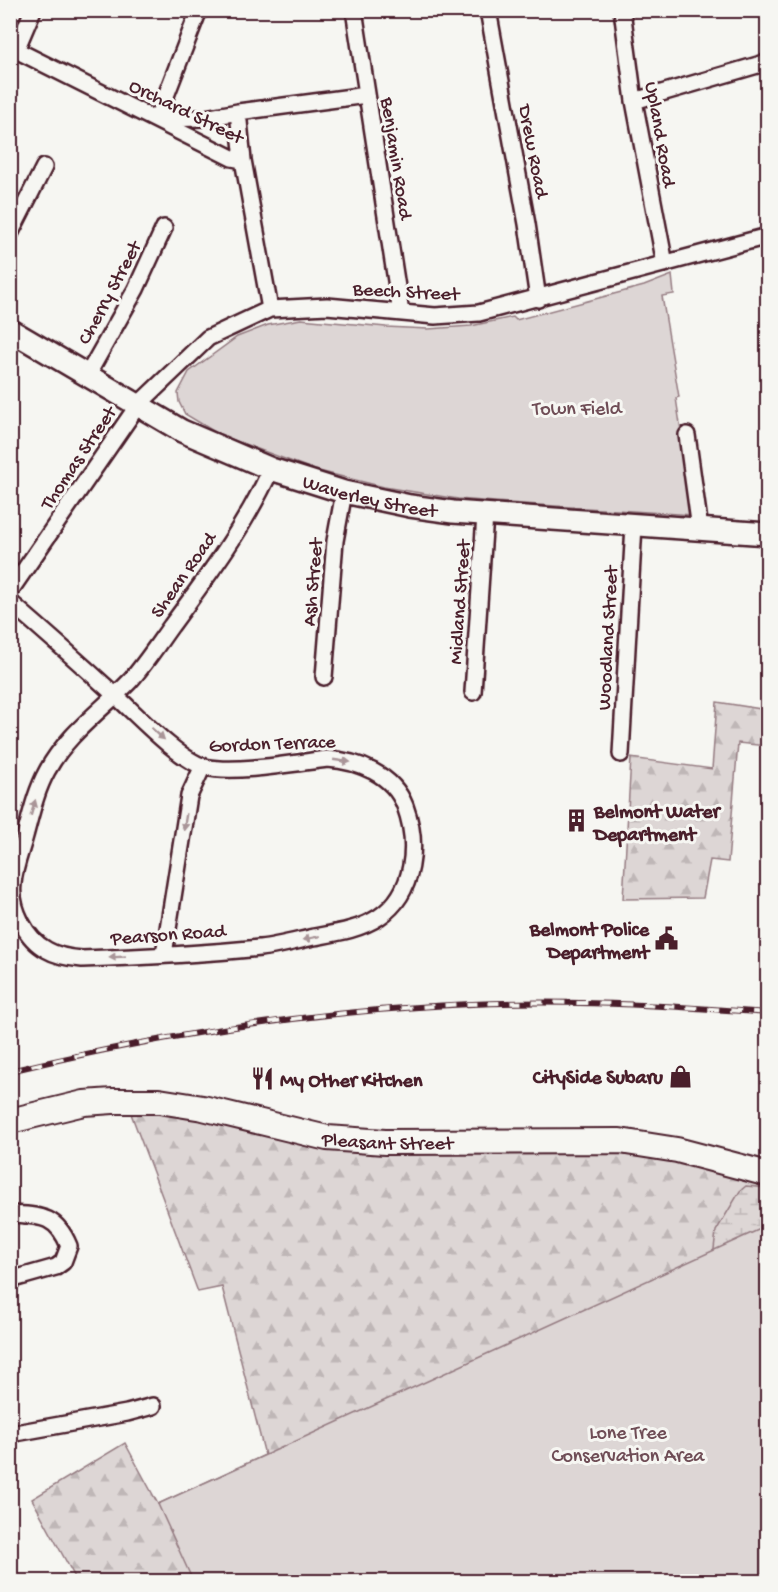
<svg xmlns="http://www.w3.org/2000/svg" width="778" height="1592" font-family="'Gochi Hand',sans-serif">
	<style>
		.forest { fill: url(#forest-firs); stroke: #947a80; stroke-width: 1.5 }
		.wetland { fill: url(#wetland-marsh); stroke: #947a80; stroke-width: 1.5 }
		.park { fill: #ddd6d5; stroke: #947a80; stroke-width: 1.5 }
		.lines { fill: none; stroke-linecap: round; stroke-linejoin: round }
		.street-casing { stroke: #4a1f2b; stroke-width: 20 }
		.secondary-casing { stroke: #4a1f2b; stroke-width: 26 }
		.primary-casing { stroke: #4a1f2b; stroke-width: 28 }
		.street { stroke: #f6f6f2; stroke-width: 15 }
		.secondary { stroke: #f6f6f2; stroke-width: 21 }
		.primary { stroke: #f6f6f2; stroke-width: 24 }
		.rail-casing { stroke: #4a1f2b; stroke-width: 6 }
		.rail { stroke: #f6f6f2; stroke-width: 4; stroke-dasharray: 11; stroke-linecap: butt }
		.oneway { fill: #a99598 }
		.labels { text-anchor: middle; stroke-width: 6; stroke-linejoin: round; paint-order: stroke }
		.street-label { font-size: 20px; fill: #4a1f2b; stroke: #f6f6f2 }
		.park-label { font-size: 20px; fill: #6f4d56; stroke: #f6f6f2 }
		.poi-label { font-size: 20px; font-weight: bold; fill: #4a1f2b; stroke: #f6f6f2; text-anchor: start }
	</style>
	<defs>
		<pattern id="forest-firs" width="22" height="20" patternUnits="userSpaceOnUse" patternTransform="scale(1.5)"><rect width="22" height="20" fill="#ddd6d5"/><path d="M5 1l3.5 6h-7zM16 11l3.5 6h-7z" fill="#bfb7b7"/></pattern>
		<pattern id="wetland-marsh" width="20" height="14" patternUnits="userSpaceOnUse" patternTransform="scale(1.5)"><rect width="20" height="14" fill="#ddd6d5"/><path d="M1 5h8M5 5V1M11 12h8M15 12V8" fill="none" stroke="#bfb7b7"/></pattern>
	</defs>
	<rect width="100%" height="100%" fill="#f6f6f2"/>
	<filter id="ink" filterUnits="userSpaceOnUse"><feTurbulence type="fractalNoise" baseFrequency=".0167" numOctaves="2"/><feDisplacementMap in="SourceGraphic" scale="12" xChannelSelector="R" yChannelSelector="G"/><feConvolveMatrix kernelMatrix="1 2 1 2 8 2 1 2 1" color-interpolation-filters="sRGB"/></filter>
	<g filter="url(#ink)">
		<path class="forest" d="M717,702L767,710V746L738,743L728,862L710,860L703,898L623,899L631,758L712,769Z
			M130,1111H142L542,1154L590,1150L634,1152L767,1184V1581H77L32,1499L125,1443L158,1504L265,1455L222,1287L198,1292Z"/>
		<path class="wetland" d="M746,1186L767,1188V1235L712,1267L716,1231L740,1191Z"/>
		<path class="park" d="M672,275L674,294L662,296L679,397L676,398L694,515L495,502L458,499L384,487L315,470L220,435L185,414L179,402L178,393L189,372L237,337L268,325L301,319L386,327L428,329L471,326L513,317L516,320L644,286Z
			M767,1226V1581H193L158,1504Z"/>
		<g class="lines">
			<defs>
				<path id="street" d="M199,10L157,119L205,118L238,112
					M354,10L401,313
					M488,10L527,224L538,299
					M622,10L634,101L665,264
					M10,47L232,158L243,160L270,309
					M16,50L33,10
					M634,101L768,62
					M243,160L238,112L367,95
					M10,234L44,167
					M88,374L136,289L164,228
					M687,435L700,529
					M10,591L138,405L208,338L270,309L327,306L435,316L479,313L768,236
					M10,602C46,633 81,664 116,696C137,715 179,760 205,767C234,774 295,763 327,759C358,761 393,774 405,806C419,844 415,893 379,917C359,930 336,933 314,937C296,941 278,946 260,948C201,954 141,957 82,959C70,958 57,956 47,950C26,939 10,908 13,884C14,868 21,851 25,836C31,814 36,791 47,771C66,735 102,710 130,681C145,664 158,644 171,626C208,576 246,525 271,469
					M324,677L335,541L344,492
					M473,692L485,515
					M621,754L634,525
					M164,954L189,796L203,766
					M10,1214C41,1216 56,1215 69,1246L63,1262L56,1267L10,1280
					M10,1434L127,1413L153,1406"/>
				<g id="secondary">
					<path id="s1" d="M10,330L182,431L271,469L344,492L410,506L453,512L768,534"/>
				</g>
				<g id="primary">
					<path id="s2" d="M10,1121L84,1103L113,1101H159L203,1108L327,1138L385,1142L620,1141L677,1150L768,1174"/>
				</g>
			</defs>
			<use href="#street" class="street-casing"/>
			<use href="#secondary" class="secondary-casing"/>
			<use href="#primary" class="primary-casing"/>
			<use href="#street" class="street"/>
			<use href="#secondary" class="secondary"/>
			<use href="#primary" class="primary"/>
			<defs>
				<path id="rail" d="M10,1071C144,1039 281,1016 418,1007C535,998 651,1004 768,1013"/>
			</defs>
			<use href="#rail" class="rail-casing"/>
			<use href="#rail" class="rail"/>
		</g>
		<defs><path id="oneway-solid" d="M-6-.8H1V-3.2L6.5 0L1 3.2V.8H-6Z" transform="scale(1.5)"/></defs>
		<g class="oneway">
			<use href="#oneway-solid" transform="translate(158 734) rotate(42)"/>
			<use href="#oneway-solid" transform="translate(342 761) rotate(8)"/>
			<use href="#oneway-solid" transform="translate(33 808) rotate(-74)"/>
			<use href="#oneway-solid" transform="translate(185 822) rotate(99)"/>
			<use href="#oneway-solid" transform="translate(311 938) rotate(168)"/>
			<use href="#oneway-solid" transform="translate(117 957) rotate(177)"/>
		</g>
	</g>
	<defs>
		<symbol id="building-bare" viewBox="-9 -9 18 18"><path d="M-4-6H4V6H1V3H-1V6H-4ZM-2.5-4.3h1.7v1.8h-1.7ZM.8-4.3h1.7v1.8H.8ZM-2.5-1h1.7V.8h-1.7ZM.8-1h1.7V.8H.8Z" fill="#4a1f2b" stroke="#f6f6f2" stroke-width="2.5" paint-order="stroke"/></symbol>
		<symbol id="civic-bare" viewBox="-9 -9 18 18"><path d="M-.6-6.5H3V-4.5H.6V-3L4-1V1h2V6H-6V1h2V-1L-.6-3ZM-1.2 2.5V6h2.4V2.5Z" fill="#4a1f2b" stroke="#f6f6f2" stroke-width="2.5" paint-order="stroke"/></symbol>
		<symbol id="shop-bare" viewBox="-9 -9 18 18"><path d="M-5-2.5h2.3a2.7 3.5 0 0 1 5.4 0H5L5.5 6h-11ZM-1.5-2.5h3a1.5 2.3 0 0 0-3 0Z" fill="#4a1f2b" stroke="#f6f6f2" stroke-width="2.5" paint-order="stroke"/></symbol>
		<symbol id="restaurant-bare" viewBox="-9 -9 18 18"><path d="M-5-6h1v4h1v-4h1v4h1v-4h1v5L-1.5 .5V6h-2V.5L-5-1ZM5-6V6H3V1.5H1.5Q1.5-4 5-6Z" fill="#4a1f2b" stroke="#f6f6f2" stroke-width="2.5" paint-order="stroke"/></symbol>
	</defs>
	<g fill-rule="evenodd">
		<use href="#building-bare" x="560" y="804" width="33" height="33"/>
		<use href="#civic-bare" x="650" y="922" width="33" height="33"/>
		<use href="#shop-bare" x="664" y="1060" width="33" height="33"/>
		<use href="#restaurant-bare" x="246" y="1062" width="33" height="33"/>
	</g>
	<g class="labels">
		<g class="street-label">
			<text transform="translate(187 110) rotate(26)" y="7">Orchard Street</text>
			<text transform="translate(662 134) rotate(80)" y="7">Upland Road</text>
			<text transform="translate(535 151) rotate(79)" y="7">Drew Road</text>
			<text transform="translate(398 158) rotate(81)" y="7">Benjamin Road</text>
			<text transform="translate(406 290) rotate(3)" y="7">Beech Street</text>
			<text transform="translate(108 292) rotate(-62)" y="7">Cherry Street</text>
			<text transform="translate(77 457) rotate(-56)" y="7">Thomas Street</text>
			<text dy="7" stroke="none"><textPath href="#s1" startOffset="399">Waverley Street</textPath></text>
			<text transform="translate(182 574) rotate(-55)" y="7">Shean Road</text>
			<text transform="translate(311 582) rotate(-85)" y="7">Ash Street</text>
			<text transform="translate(458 602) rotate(-86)" y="7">Midland Street</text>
			<text transform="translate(606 638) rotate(-87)" y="7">Woodland Street</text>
			<text transform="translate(272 742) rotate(-2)" y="7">Gordon Terrace</text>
			<text transform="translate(168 933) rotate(-4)" y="7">Pearson Road</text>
			<text dy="7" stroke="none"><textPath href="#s2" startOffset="384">Pleasant Street</textPath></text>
		</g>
		<g class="park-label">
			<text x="577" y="414">Town Field</text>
			<text x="628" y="1438">Lone Tree<tspan x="628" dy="23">Conservation Area</tspan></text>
		</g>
		<g class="poi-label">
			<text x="594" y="817">Belmont Water<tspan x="594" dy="23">Department</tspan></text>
			<text x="649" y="935" text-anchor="end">Belmont Police<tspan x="649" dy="23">Department</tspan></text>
			<text x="663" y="1083" text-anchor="end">CitySide Subaru</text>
			<text x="280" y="1086">My Other Kitchen</text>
		</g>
	</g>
	<rect width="778" height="1592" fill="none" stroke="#f6f6f2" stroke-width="36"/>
	<rect x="18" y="18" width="742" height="1556" fill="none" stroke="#4a1f2b" stroke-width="2" filter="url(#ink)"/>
</svg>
